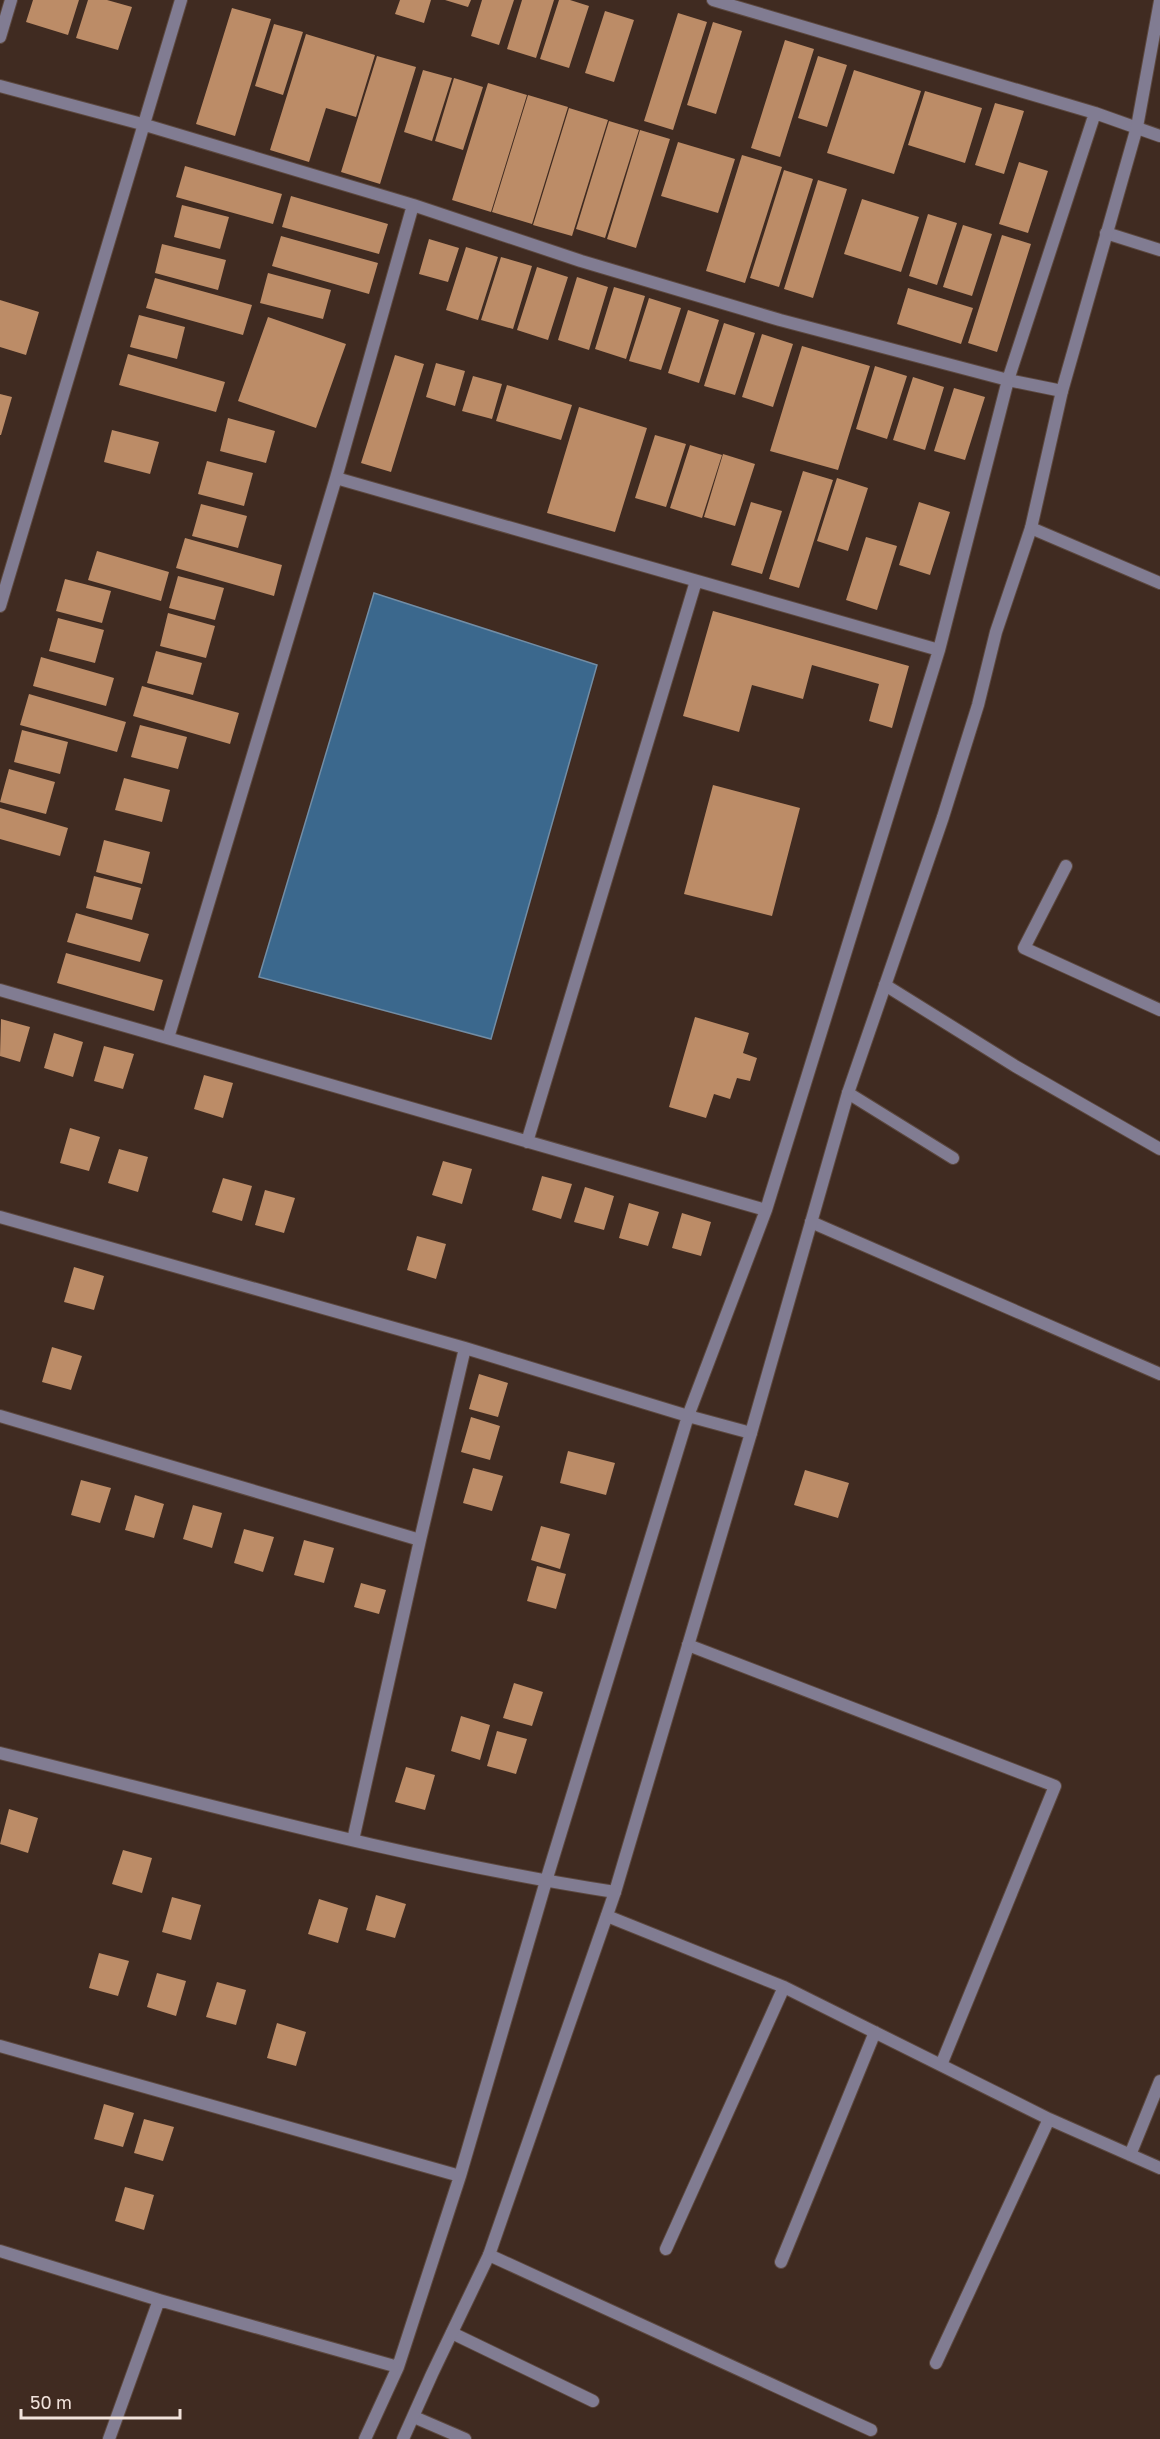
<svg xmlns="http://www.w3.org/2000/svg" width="1160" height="2439" font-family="'Golos Text',sans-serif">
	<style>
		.water { fill: #3b688d; stroke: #728da5; stroke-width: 1.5 }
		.building { fill: #bc8c67 }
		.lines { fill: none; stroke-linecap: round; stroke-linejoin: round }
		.minor-casing { stroke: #5c483f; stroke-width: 14 }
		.tertiary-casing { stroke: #5c483f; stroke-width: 14 }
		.minor { stroke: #817c92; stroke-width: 12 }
		.tertiary { stroke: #817c92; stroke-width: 12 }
	</style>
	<rect width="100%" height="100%" fill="#402b21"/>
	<path class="water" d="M374,593L597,665L491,1039L259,977Z"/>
	<path class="building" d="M33,0H79L68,35L26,22Z
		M88,0H107L132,7L118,50L76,38Z
		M400,0H431L424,23L395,14Z
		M445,0H471L468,7Z
		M482,0H514L499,45L471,36Z
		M522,0H554L536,58L507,49Z
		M559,0H570L589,6L569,68L540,59Z
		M232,8L271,19L235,136L196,124Z
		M605,11L634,20L614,82L585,73Z
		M678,13L707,22L673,130L644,121Z
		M713,22L742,31L716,114L687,105Z
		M274,24L303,32L283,95L255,86Z
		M306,34L375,55L356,117L326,108L309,162L270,150Z
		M785,40L814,49L780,157L751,148Z
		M377,56L416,67L380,184L341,172Z
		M818,56L847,65L827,127L798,118Z
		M423,70L452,78L432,141L404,132Z
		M854,70L921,91L894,174L827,153Z
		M454,78L483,87L463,150L435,141Z
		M488,83L527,95L491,212L452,200Z
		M925,91L982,108L965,163L908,145Z
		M528,95L568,107L532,224L492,212Z
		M995,103L1024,111L1004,174L975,165Z
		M569,108L608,120L572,236L533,225Z
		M609,121L639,130L605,238L576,229Z
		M640,130L670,139L636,248L607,239Z
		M678,142L735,159L718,213L661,196Z
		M742,155L782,167L745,283L706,271Z
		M1019,162L1048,171L1028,233L999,224Z
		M185,166L282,194L273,224L176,197Z
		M784,170L813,179L779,287L750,278Z
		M818,180L847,189L813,298L784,289Z
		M291,196L388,224L379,254L282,227Z
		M862,199L919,217L901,272L844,254Z
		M182,205L229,217L220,249L174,237Z
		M928,214L957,223L937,285L909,276Z
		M963,225L992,234L972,296L943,287Z
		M1002,235L1031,244L997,352L968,343Z
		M281,236L378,263L369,294L272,266Z
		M429,239L459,248L448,282L419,274Z
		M162,244L226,260L218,290L155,273Z
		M466,247L498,257L478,320L446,310Z
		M501,257L532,266L513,329L481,320Z
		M537,267L568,277L548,340L517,330Z
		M268,273L331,290L323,319L260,303Z
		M577,277L608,287L589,350L558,340Z
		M155,278L252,305L243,335L146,308Z
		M614,287L645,296L626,359L595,349Z
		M908,288L973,308L961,344L897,324Z
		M649,298L681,308L661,370L629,361Z
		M0,300L39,312L26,355L0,347Z
		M688,310L719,320L699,383L668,373Z
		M139,315L185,327L177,359L130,347Z
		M268,317L346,344L316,428L238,401Z
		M724,323L755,333L735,395L704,386Z
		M762,334L793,344L773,407L742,397Z
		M802,346L870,366L838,470L770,451Z
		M128,354L225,382L216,412L119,385Z
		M395,355L424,364L391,472L361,463Z
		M436,363L465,371L455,406L426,397Z
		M875,366L907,376L887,439L856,429Z
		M473,376L502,384L492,419L462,411Z
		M913,377L944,387L925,450L893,440Z
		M507,385L572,405L561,440L496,421Z
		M954,388L985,397L965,460L934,451Z
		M0,394L12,397L1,435H0Z
		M579,407L647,428L615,532L547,513Z
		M228,418L275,431L266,463L220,451Z
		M112,430L159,442L150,474L104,462Z
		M655,435L686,444L666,507L635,498Z
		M690,445L722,455L702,518L670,508Z
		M723,454L755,464L735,526L704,517Z
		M207,461L253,473L244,506L198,494Z
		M803,471L833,480L799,588L769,579Z
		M837,478L868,488L848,551L817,541Z
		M751,502L782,511L762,574L731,565Z
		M919,502L950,512L930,575L899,565Z
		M201,504L247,516L238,548L192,536Z
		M866,537L897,546L877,610L846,600Z
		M185,538L282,565L274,596L176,568Z
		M97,551L169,572L161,601L88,580Z
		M178,576L224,588L215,620L169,608Z
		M65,579L111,591L102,623L56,611Z
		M713,611L909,666L892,728L869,721L879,684L812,665L803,699L752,685L739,732L683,716Z
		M168,613L215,626L206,658L160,646Z
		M58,618L104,630L95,663L49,651Z
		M156,651L202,663L193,695L147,683Z
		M41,657L114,678L106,706L33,686Z
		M142,686L239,713L230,744L133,716Z
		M29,694L126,722L117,752L20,725Z
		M140,725L187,737L178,769L131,757Z
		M22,730L68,742L60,774L14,762Z
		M9,769L55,782L46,814L0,802Z
		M124,778L170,790L162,822L115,810Z
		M713,785L800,808L772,916L684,894Z
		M0,808L68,828L60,856L0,839Z
		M104,840L150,852L142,884L96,872Z
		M94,876L141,888L132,920L86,908Z
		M76,913L149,934L140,962L67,942Z
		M66,953L163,980L154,1011L57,983Z
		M695,1017L749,1033L743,1053L757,1058L750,1081L737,1078L730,1099L714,1094L706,1118L669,1107Z
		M1,1019L30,1027L20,1062L0,1056Z
		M54,1033L83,1042L73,1077L44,1068Z
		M104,1046L134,1054L123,1089L94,1081Z
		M204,1075L233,1083L223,1118L194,1109Z
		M70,1128L100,1137L89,1171L60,1163Z
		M119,1149L148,1157L138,1192L108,1183Z
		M443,1161L472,1169L462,1204L432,1195Z
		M542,1176L572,1184L561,1219L532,1210Z
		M223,1178L252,1186L242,1221L212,1212Z
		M585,1187L614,1196L604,1230L574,1222Z
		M265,1190L295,1198L284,1233L255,1225Z
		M629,1203L659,1212L648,1246L619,1238Z
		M682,1213L711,1222L701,1256L672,1248Z
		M417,1236L446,1244L436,1279L407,1270Z
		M74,1267L104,1276L94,1310L64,1302Z
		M52,1347L82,1356L71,1390L42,1382Z
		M479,1374L508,1383L498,1417L469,1409Z
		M471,1417L500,1426L490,1460L461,1452Z
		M568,1451L615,1463L606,1495L560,1483Z
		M473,1468L503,1476L492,1511L463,1503Z
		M805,1470L849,1483L838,1518L794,1505Z
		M81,1480L111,1488L100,1523L71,1515Z
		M135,1495L164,1504L154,1538L125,1530Z
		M193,1505L222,1513L212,1548L183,1539Z
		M541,1526L570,1534L560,1569L531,1560Z
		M244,1529L274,1537L263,1572L234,1563Z
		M304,1540L334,1548L324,1583L294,1575Z
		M537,1566L566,1574L556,1609L527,1601Z
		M361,1583L386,1590L379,1614L354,1607Z
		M514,1683L543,1692L532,1726L503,1718Z
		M461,1716L490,1725L480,1760L451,1751Z
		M497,1731L527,1739L516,1774L487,1766Z
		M406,1767L435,1775L425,1810L395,1802Z
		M9,1809L38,1818L28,1853L0,1844Z
		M123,1850L152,1858L142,1893L112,1884Z
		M376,1895L406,1904L395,1938L366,1930Z
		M172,1897L201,1905L191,1940L162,1932Z
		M319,1899L348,1908L338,1943L308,1934Z
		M99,1953L129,1961L118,1996L89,1988Z
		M157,1973L186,1981L176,2016L147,2007Z
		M217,1982L246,1990L236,2025L206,2017Z
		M277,2023L306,2032L296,2066L267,2058Z
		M104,2104L134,2113L123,2147L94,2139Z
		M144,2119L174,2127L163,2161L134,2153Z
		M125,2187L154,2195L144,2230L115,2221Z"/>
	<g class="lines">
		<defs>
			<path id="minor" d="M713,0L1095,113L1160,136
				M0,37L11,0
				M0,86L142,124L413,205L581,261L780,320L1008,380L1062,391
				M1106,233L1160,250
				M336,478L939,650
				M1031,528L1160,583
				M0,606L181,0
				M1066,866L1024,948L1160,1010
				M885,985L1015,1066L1160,1149
				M0,990L766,1210
				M168,1038L336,478L413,205
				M848,1093L953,1158
				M527,1142L696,581
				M0,1217L465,1348L688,1416L751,1433
				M811,1222L1160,1374
				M0,1416L420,1540L353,1840
				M420,1540L465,1348
				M688,1645L1055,1786L941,2065
				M0,1753C204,1803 407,1860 615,1892
				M607,1916L784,1987L1049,2119L1160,2168
				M0,2046L460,2176
				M1130,2155L1160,2081
				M666,2249L784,1987
				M0,2251L159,2300L398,2367
				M489,2255L871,2430
				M781,2262L875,2032
				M452,2333L593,2401
				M936,2363L1049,2119
				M414,2417L465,2439
				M109,2439L159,2300
				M365,2439L398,2367L460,2176L546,1881L688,1416L766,1210L939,650L1008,380L1095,113"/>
			<path id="tertiary" d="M403,2439L432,2374L489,2255L615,1892L751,1433L848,1093L943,817L978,705L996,632L1031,528L1062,391L1137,127L1160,1"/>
		</defs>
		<use href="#minor" class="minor-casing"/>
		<use href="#tertiary" class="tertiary-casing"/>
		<use href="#minor" class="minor"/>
		<use href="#tertiary" class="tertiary"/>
	</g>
	<path d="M21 2409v9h159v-9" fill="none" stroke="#f1e3dc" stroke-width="3"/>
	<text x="30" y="2409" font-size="18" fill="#f1e3dc" stroke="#402b21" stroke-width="4.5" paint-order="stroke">50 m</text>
</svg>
